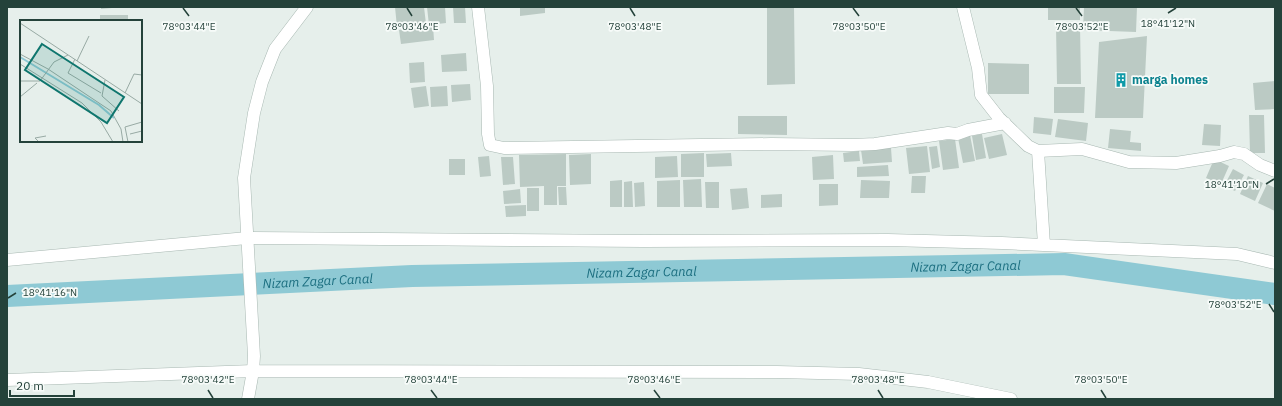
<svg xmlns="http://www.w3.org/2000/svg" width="1282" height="406" font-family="'IBM Plex Sans',sans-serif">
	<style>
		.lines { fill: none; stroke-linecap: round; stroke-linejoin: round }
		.canal { stroke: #8ec9d4; stroke-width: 22 }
		.building { fill: #bbcac4 }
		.minor-casing { stroke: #a8b8b2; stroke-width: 13 }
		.tertiary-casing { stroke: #a8b8b2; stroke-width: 13 }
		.minor { stroke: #fff; stroke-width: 12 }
		.tertiary { stroke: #fff; stroke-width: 12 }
		.ticks { fill: none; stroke: #24423a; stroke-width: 1.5 }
		.labels { text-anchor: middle; stroke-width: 3.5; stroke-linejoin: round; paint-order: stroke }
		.culture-label { font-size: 12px; font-weight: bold; fill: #0d838f; stroke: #f7fbf9; text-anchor: start }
		.water-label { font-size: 13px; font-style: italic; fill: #1c6f80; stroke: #f7fbf9 }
		.inset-river { fill: none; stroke: #8ec9d4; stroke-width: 2 }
		.inset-road { fill: none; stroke: #98aaa4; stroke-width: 1 }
		.view { fill: #0f766e; fill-opacity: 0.15; stroke: #0f766e; stroke-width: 2 }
		.inset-edge { fill: none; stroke: #24423a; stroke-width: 2 }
		.ticks-label { font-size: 10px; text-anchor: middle; fill: #24423a; stroke: #f7fbf9; stroke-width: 3.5; stroke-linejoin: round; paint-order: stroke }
	</style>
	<rect width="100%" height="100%" fill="#e6efeb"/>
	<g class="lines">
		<path class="canal" id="s1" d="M7,296L412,276L1064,264L1275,294"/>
	</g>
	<path class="building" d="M101,7H111L112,8L101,9Z
		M395,7H424L426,24L397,27Z
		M427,7H445L446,23L429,25Z
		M453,7H465L466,23H454Z
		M520,7H545V13L520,16Z
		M767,7H794L795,84L767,85Z
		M1048,7H1080V20H1048Z
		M1084,7H1137L1136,32L1083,30Z
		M100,15H128V21H100Z
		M1080,25L1081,84H1057L1056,26Z
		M433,26L434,40L401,44L399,30Z
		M1147,36L1143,118H1095L1099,42Z
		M466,53L467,71L442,72L441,55Z
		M424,62L425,82L410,83L409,63Z
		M988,63L1029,64V94H988Z
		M1275,81V109L1255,110L1253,83Z
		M470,84L471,100L452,102L451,85Z
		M426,86L429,106L414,108L411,88Z
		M447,86L448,106L431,107L430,87Z
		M1054,87H1085L1084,113H1054Z
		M1249,115H1264L1265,153H1250Z
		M738,116H787V135L738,134Z
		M1034,117L1053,119L1051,135L1033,133Z
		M1058,119L1088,123L1086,141L1055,137Z
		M1204,124L1221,125L1220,146L1202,145Z
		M1110,129L1131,131L1130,142L1141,143V151L1108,148Z
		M982,134L986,158L976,160L972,136Z
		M1002,134L1007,155L989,159L984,138Z
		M970,135L975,161L963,163L958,138Z
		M955,139L959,168L943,170L939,141Z
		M927,146L930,172L909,174L906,148Z
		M937,146L940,167L932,169L929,147Z
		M891,148L892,162L863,164L861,150Z
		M859,151L860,161L844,162L843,153Z
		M704,153V177H681V154Z
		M731,153L732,166L707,167L706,154Z
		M566,154V186H557V205H544V186L520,187L519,155Z
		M591,154V184L570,185L569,155Z
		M833,155L834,179L813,180L812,157Z
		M489,156L491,176L480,177L478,157Z
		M677,156L678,177L655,178V157Z
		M501,157H513L515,184L503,185Z
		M449,159H465V175H449Z
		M1214,159L1229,166L1221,184L1206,178Z
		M888,165L889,176L857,177V167Z
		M1233,169L1244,175L1235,191L1224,186Z
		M912,176H926L925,193H911Z
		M1248,176L1263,183L1255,201L1240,194Z
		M701,179L702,207H684L683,180Z
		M622,180V207H610V181Z
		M680,180V207H657V181Z
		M861,180L890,181L889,198H860Z
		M632,181L633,207H624V182Z
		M644,182L645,206L635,207L634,183Z
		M705,182H719V208H706Z
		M819,184H838V205L819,206Z
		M1267,184L1275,188V211L1258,203Z
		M558,187H566L567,205H559Z
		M527,188H539V211H527Z
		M747,188L749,208L732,210L730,189Z
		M520,189L521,203L504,204L503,191Z
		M782,194V207L761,208V195Z
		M526,205V216L506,217L505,206Z"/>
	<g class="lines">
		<defs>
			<path id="minor" d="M478,7L487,86L488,134L490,145L504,148L771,144L853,145L875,144L948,133L957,134L968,130L1005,123
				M963,7L978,68L981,95L999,118L1028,146L1038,151L1082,149L1129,162L1176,163L1220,156L1234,152L1244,154L1260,165L1275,171
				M1038,151L1044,245
				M7,260L247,238L644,241L888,240L1002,243L1237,254L1275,263
				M7,380L253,371"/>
			<path id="tertiary" d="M253,371L777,372L859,374L928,382L1011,399
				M248,399L253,371L254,356L244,178L254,113L262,82L275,49L307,7"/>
		</defs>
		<use href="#minor" class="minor-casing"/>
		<use href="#tertiary" class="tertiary-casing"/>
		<use href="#minor" class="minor"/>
		<use href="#tertiary" class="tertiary"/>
	</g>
	<path class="ticks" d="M183,8L189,16M407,8L412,16M630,8L635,16M853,8L859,16M1076,8L1082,16M1168,13L1176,8M1266,184L1274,179M8,298L16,293M1269,304L1274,312M208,390L213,398M431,390L437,398M654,390L660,398M878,390L883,398M1101,390L1106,398"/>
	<defs>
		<symbol id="building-bare" viewBox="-9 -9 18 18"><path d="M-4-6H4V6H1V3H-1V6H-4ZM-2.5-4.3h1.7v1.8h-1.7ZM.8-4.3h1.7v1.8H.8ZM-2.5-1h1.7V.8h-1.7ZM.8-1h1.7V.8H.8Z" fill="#0f9aa8" stroke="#f7fbf9" stroke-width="2.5" paint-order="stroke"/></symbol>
	</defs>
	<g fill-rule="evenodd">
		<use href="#building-bare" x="1111" y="70" width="20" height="20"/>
	</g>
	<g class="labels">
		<g class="culture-label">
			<text x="1132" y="84">marga homes</text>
		</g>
		<g class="water-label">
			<text dy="5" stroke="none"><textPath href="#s1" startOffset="959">Nizam Zagar Canal</textPath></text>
			<text dy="5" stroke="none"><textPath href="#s1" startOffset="635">Nizam Zagar Canal</textPath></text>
			<text dy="5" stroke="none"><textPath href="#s1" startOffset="311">Nizam Zagar Canal</textPath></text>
		</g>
	</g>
	<g transform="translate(20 20)">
		<rect width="122" height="122" fill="#e6efeb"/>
		<path class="inset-river" d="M0,37L79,85L94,98"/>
		<path class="inset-road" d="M0,3L122,84M0,34L28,49L91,91L101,109L103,122M55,39L48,53L81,73M57,41L69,16M0,44L62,83L81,102L93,122M85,60L82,76L99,91M0,61H20L34,42L48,35M105,73L114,54L122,55M0,77L17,63M110,114L122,111M19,122L15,118L26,116M108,122L105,107L122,102"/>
		<path class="view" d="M22,24L104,77L87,103L5,50Z"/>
		<rect width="122" height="122" class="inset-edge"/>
	</g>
	<g class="ticks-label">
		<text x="1168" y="27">18°41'12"N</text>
		<text x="859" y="30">78°03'50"E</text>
		<text x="189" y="30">78°03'44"E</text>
		<text x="412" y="30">78°03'46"E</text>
		<text x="635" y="30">78°03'48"E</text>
		<text x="1082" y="30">78°03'52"E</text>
		<text x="1232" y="188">18°41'10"N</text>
		<text x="50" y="296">18°41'16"N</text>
		<text x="1235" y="308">78°03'52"E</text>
		<text x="208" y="383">78°03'42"E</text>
		<text x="431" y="383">78°03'44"E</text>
		<text x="654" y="383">78°03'46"E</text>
		<text x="878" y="383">78°03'48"E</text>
		<text x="1101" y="383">78°03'50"E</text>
	</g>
	<rect width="1282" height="406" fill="none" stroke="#24423a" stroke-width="16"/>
	<path d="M10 390v6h64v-6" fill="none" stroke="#24423a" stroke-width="2"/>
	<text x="16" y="390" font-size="12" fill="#24423a" stroke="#f7fbf9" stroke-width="3" paint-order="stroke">20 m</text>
</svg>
